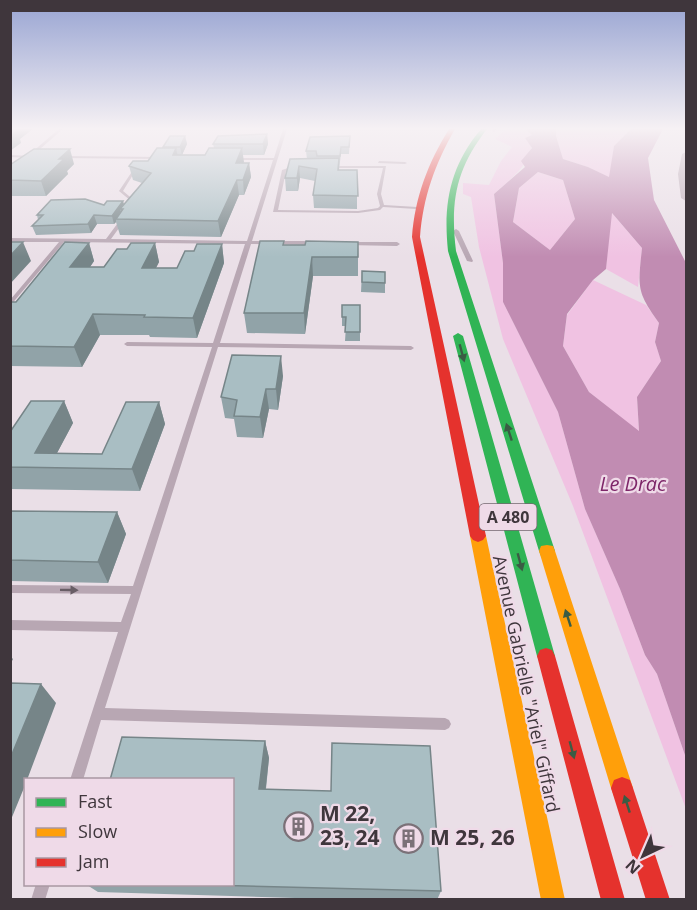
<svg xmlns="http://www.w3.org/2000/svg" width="697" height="910" font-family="'Open Sans',sans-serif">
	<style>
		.green { fill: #f0c2e2 }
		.water { fill: #c18cb2; fill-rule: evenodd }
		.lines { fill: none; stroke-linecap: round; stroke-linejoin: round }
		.lane { fill: #b8a7b3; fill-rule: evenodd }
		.street { fill: #b8a7b3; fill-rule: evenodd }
		.fast { fill: #30b455; fill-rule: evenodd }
		.slow { fill: #ff9f0a; fill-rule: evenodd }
		.jam { fill: #e5322d; fill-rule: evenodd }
		.wall { fill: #91a3a8 }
		.shaded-wall { fill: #768588 }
		.building { fill: #a9bec3; stroke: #768588; stroke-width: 1.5 }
		.oneway { fill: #3a5c44 }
		.oneway2 { fill: #695e66 }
		.labels { text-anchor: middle; stroke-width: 4.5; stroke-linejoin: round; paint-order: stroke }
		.shield { fill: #efdae8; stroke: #746770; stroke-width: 1.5 }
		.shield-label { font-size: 16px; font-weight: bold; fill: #3f363c }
		.street-label { font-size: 18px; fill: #3f363c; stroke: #efdae8 }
		.water-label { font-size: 20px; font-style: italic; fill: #7e2669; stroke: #efdae8 }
		.near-poi-label { font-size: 21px; font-weight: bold; fill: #3f363c; stroke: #efdae8; text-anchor: start }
	</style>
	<rect width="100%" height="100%" fill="#eadfe7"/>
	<path class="green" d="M506,129H526L533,135C532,164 514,176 494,194L503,263V302L558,412L585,509L620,589L645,655L657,674L686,758V809L573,506L503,339L479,247L471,197L463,194V183L489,185L501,161L512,147L495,139Z
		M556,129H631L614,146L610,178L588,167L563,159L556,136Z
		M538,172L563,180L575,219L550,250L513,222L519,188Z
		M611,212L642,248L638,287L606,269Z
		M593,280L646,305L659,323L655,342L661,361L637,397L639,432L589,392L563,346L567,315Z"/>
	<path class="water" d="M526,129H556V136L563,159L588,167L609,177L614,146L631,129H663L648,158L654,200L686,263V758L657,674L645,655L620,589L585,509L558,412L503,302V263L494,194L525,167L521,161L532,148L525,138L532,135ZM538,172L563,180L575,219L550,250L513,222L519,188ZM612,213L642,248C638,287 636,291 659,323L655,342L661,361L637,397L639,431L589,392L563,346L567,314L593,280L606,269Z"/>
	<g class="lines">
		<path class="lane" d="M59,129H63L33,155H31V153Z
			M283,129H287L252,241H315L318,243L315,245L251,244L220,343L411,346L414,348L411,350L218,347L105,708L445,718L449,720L451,724L449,728L445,730L101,720L83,780H70L118,632L10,630V620L121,622L131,594L10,593V585L133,586L212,347L127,346L124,344L127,342L213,343L245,244L64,242L10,306V300L59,242H10V238L106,239L123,216H125L127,217L111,239L247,241L273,160H234L232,159L234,158H274Z
			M493,129H497L494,132L492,131Z
			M10,155L32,156L34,157L32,158L10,157Z
			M63,156L161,157L163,158L161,159L62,158Z
			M379,161L405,162L407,163L405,164L378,163Z
			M137,164L139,165L123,191L135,201L134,207L132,208L130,207L131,201L119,191Z
			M297,165L298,167L286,171L278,210L358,211L378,208L380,206L377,194L383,168H327L328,166H386L381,194L384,205L417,207L419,208L417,209L383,207L380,210L358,213L273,212L282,170Z
			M456,229L459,231L473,261L472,262L467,261L453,231Z
			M349,242H397L400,244L397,246L347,245L346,244Z
			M36,884H50L45,900H31Z"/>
		<path class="street" d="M686,152V201L681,198L678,174L682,154Z"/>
		<path class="fast" d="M481,129H487C456,169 450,201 456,251L555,551L553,556L547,557L541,556L539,551L448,251C443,204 450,166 481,129Z
			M458,333L463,336L555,656L552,662L546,664L540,662L537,656L453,336Z"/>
		<path class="slow" d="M478,530L483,532L486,536L565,900H541L470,536L473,532Z
			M547,545L553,546L555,551L633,788L630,796L622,799L614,796L611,788L539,551L541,546Z"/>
		<path class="jam" d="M449,129H455C435,164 423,197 420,237L486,536L483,540L478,542L473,540L470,536L412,237C415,197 428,163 449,129Z
			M546,648L552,650L555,656L625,900H601L537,656L540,650Z
			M622,777L630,780L633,788L670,900H646L611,788L614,780Z"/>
	</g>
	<path class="wall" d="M267,134L268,144L264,155H243V163H249L251,177L244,195H239L221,237L120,235L116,222L114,224H97L91,233L36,235L32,226L38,220L37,215L104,205L124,204L142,183L133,180L129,166L148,161L163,148V147L185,136L187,144L182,155H177H205L214,148L213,144Z
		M350,136L349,154H341L339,170H357V209L314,208L313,195L315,181L300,178L298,191H286L285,178L290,159H316H307L306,151Z
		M74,164L67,171L68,174L46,196H10V165Z
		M284,241V245H305L358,242V276H313L305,334L247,333L244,313Z
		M89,243L94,261L90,267H104L127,249L155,243L159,262L156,268H177L194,251L222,244L224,263L197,338L150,337L149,335H100L82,367L10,366V302H16Z
		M362,271L385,283V293L361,292Z
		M342,305H360V341H345L346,326H342Z
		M283,376L278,410L269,409L263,438L237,437L234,419L225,418L221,397Z
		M64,401L73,423L57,453L102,454L159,402L165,424L140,491L10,489V432Z
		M10,511L117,512L126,534L108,583L10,581Z
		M265,741L269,758L266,789L441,891L437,900H360L98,892L87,885H232Z"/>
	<path class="shaded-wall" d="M16,129H33L20,139L21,143L10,151V136Z
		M267,134L268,144L264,155L263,144Z
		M185,136L187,144L182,155L180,147Z
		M176,148L179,162L173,155Z
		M242,148L244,162L237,177L236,163Z
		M70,149L74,164L67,171L68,174L46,196L41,181L59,159Z
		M249,163L251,177L244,195L243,180Z
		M299,166L300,178L298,191L297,178Z
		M237,180L239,195L221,237L218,221Z
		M123,201L126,210L120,209L122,215L116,219V222L114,224L112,216Z
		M94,215L97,224L91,233L88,224Z
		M23,242L31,261L10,284V256Z
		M89,243L94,261L77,286L70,267Z
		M155,243L159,262L146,287L142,268Z
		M222,244L224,263L197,338L193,318Z
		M312,257L313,276L305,334L304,313Z
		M93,314L100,335L82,367L74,347Z
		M281,356L283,376L278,410L276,389Z
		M266,389L269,409L263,438L260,417Z
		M64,401L73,423L49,468L35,453Z
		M159,402L165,424L140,491L132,469Z
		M117,512L126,534L108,583L98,562Z
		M10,656L13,659L10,665Z
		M41,684L56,703L27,780H26V783L10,822V759Z
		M265,741L269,758L264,804L259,789Z"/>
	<path class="building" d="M10,129H16L17,131L10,136Z
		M267,134L263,144H213L218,136Z
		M170,136H185L180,147H163Z
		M350,136L349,147H341L340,156H317L316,151H306L310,137Z
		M157,148H176L173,155H205L209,148H242L236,163H249L243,180H237L218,221L116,219L123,209H120L151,173L129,166L133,161H148Z
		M34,149H70L59,159H64L41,181L10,180V165Z
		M339,158L338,170H357L358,196L313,195L317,169L299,166L297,178H285L290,159Z
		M85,199L104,205L107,201H123L112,216L94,215L88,224L32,226L43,215H37L51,200Z
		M260,241H284L283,245H305L306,241L358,242V257H312L304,313H244Z
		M10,242H23L10,256Z
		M65,242L89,243L70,267H104L117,249H127L131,243H155L142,268H177L185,251H194L197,244H222L193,318L144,317L145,315L93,314L74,347L10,346V302H16Z
		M362,271L385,272V283L362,282Z
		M342,305H360V332H345L346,317H342Z
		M232,355L281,356L276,389H266L260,417L234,416L237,400L221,397Z
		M31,401H64L35,453L102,454L126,402H159L132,469L10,467V432Z
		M10,511L117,512L98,562L10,560Z
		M10,683L41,684L10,759Z
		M122,737L265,741L259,789L331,791L332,743L430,746L441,891L210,885H232V780H110Z"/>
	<defs><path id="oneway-solid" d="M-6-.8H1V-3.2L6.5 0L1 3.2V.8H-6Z" transform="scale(1.5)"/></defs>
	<g class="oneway">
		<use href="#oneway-solid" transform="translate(462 353) rotate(75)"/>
		<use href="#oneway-solid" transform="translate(509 432) rotate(-108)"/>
		<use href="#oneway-solid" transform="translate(520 562) rotate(75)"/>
		<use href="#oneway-solid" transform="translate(568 618) rotate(-108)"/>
		<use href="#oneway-solid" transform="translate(572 750) rotate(75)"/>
		<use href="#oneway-solid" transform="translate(627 804) rotate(-108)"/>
	</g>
	<use class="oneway2" href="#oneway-solid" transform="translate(69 590) rotate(1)"/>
	<linearGradient id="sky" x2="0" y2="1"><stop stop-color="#98a4d2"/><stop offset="0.5" stop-color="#f6f1f4"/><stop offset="1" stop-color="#f6f1f4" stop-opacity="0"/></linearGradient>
	<rect width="697" height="257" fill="url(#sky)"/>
	<defs>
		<symbol id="building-ring" viewBox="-11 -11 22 22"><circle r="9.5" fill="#efdae8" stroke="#7b7178" stroke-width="1.5"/><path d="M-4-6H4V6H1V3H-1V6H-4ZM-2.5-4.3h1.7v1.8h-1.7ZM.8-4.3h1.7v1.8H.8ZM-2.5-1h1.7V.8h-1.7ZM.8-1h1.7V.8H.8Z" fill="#7b7178"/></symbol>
	</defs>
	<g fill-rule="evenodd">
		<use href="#building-ring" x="282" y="810" width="33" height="33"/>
		<use href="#building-ring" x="392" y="822" width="33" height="33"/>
	</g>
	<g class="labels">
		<rect class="shield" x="479.5" y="504" width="57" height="26" rx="4.5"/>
		<g class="shield-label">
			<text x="508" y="523">A 480</text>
		</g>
		<g class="street-label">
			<text transform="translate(526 684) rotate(78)" y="6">Avenue Gabrielle "Ariel" Giffard</text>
		</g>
		<g class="water-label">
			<text x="633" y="491">Le Drac</text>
		</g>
		<g class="near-poi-label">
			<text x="320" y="821">M 22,<tspan x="320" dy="24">23, 24</tspan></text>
			<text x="430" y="845">M 25, 26</text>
		</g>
	</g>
	<rect width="697" height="910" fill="none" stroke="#3f363c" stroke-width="24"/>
	<rect x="24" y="778" width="210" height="108" fill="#efdae8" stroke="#a998a3" stroke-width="1.5"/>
	<rect x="36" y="798" width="30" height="9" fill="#30b455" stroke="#a998a3" stroke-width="1.5"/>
	<text x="78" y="808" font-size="18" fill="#3f363c">Fast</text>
	<rect x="36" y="828" width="30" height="9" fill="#ff9f0a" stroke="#a998a3" stroke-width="1.5"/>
	<text x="78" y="838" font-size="18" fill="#3f363c">Slow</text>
	<rect x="36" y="858" width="30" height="9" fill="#e5322d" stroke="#a998a3" stroke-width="1.5"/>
	<text x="78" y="868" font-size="18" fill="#3f363c">Jam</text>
	<g transform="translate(643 856) rotate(224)" stroke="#efdae8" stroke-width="4.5" paint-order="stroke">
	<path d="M0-4.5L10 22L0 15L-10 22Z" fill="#3f363c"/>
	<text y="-9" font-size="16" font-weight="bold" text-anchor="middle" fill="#3f363c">N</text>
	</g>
</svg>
